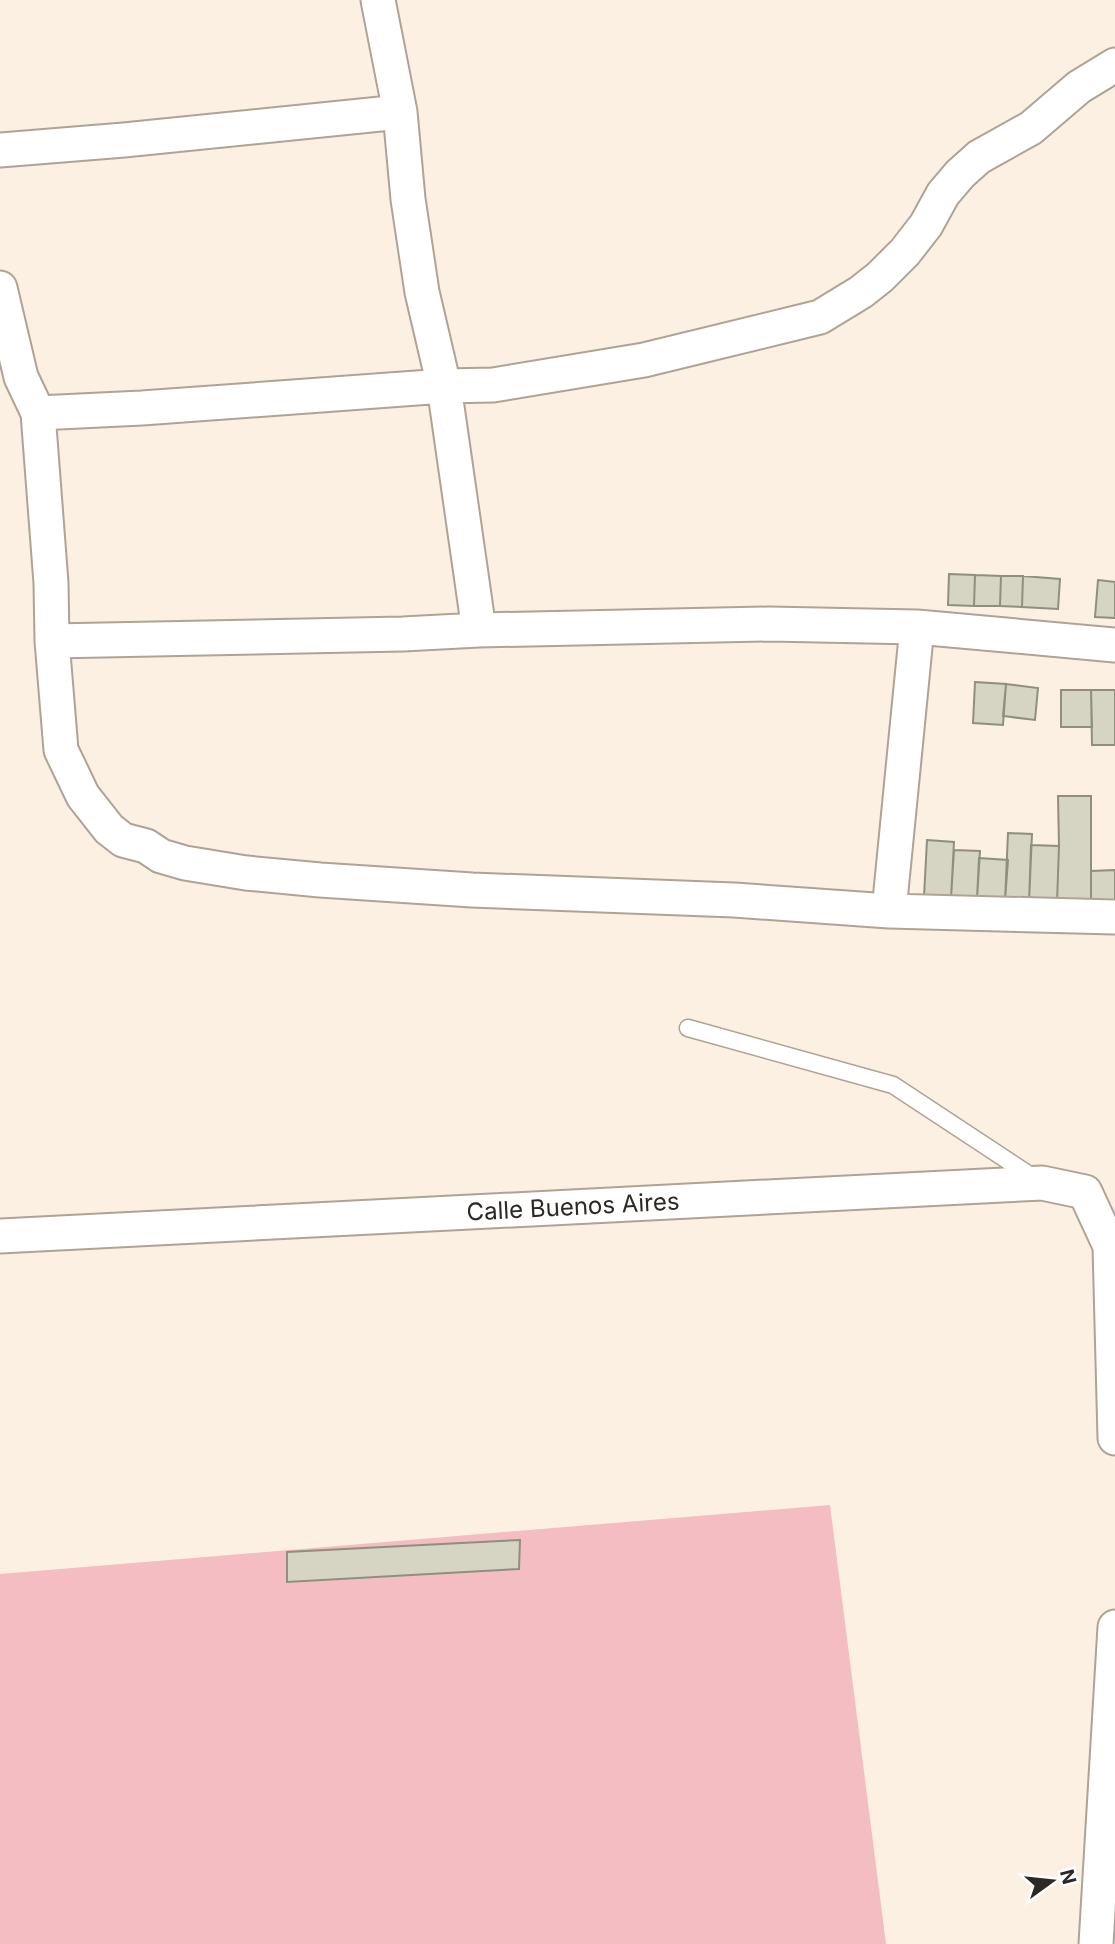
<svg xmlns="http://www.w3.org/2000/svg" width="1115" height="1944" font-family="Inter,sans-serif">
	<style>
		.green { fill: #f3bdc1 }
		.building { fill: #d6d5c4; stroke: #8f8f7f; stroke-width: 2 }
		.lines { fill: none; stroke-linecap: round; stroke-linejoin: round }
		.service-casing { stroke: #aea395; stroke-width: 19 }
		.minor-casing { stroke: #aea395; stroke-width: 37 }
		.service { stroke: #fff; stroke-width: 16 }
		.minor { stroke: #fff; stroke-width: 33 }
		.labels { text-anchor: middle; stroke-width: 5; stroke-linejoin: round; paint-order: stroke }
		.street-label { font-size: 24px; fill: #2c2823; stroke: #fff }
	</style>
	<rect width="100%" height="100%" fill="#fbf0e1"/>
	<path class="green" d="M830,1505L886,1944H0V1574Z"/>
	<path class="building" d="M949,574L975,575L974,606L948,605Z
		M975,575L1001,576L1000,606H974Z
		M1001,576H1023L1022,607L1000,606Z
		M1023,576L1060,579L1058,609L1022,607Z
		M1098,580L1115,582V618L1095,617Z
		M975,682L1006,684L1003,725L973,723Z
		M1006,684L1038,688L1035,720L1003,716Z
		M1061,690H1091L1092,727H1061Z
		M1091,690H1115V745H1092Z
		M1058,796H1091V905L1057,903L1059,846Z
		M1008,833L1032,834L1029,903L1005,901Z
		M927,840L954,842L951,898L924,896Z
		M1031,845L1059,846L1057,903H1029Z
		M954,850L980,851L977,899L951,898Z
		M979,858L1008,860L1005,901L977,899Z
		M1115,870V905H1091V871Z
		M520,1540L519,1569L287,1582V1552Z"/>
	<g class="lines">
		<defs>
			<path id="service" d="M688,1028L893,1085L1034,1178"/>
			<path id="minor" d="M378,0L400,112L408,199L422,292L444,386L479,630
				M0,150L124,140L400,112
				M0,288L21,377L38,413L51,583L52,641L61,750L83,796L109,829L123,840L146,846L161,856L185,863L246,873L320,880L472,890L734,900L889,911L1115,917
				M38,413L142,408L444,386L493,385L644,360L820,317L861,292L880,277L905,252L926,225L943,194L960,174L979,157L1031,128L1079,87L1115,65
				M52,641L403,634L479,630L769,624L917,627L1115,645
				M889,911L917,627
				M0,1236L1042,1183L1085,1192L1110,1246L1115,1438
				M1096,1944L1115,1627"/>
		</defs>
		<use href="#service" class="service-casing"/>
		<use href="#minor" class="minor-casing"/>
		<use href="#service" class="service"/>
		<use href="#minor" class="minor"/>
	</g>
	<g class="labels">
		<g class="street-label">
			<text transform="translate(573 1207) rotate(-3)" y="8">Calle Buenos Aires</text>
		</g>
	</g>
	<g transform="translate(1052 1881) rotate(75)" stroke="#ffffff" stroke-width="5" paint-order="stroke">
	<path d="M0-5L12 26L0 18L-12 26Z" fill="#2c2823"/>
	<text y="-10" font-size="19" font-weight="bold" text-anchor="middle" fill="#2c2823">N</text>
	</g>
</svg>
